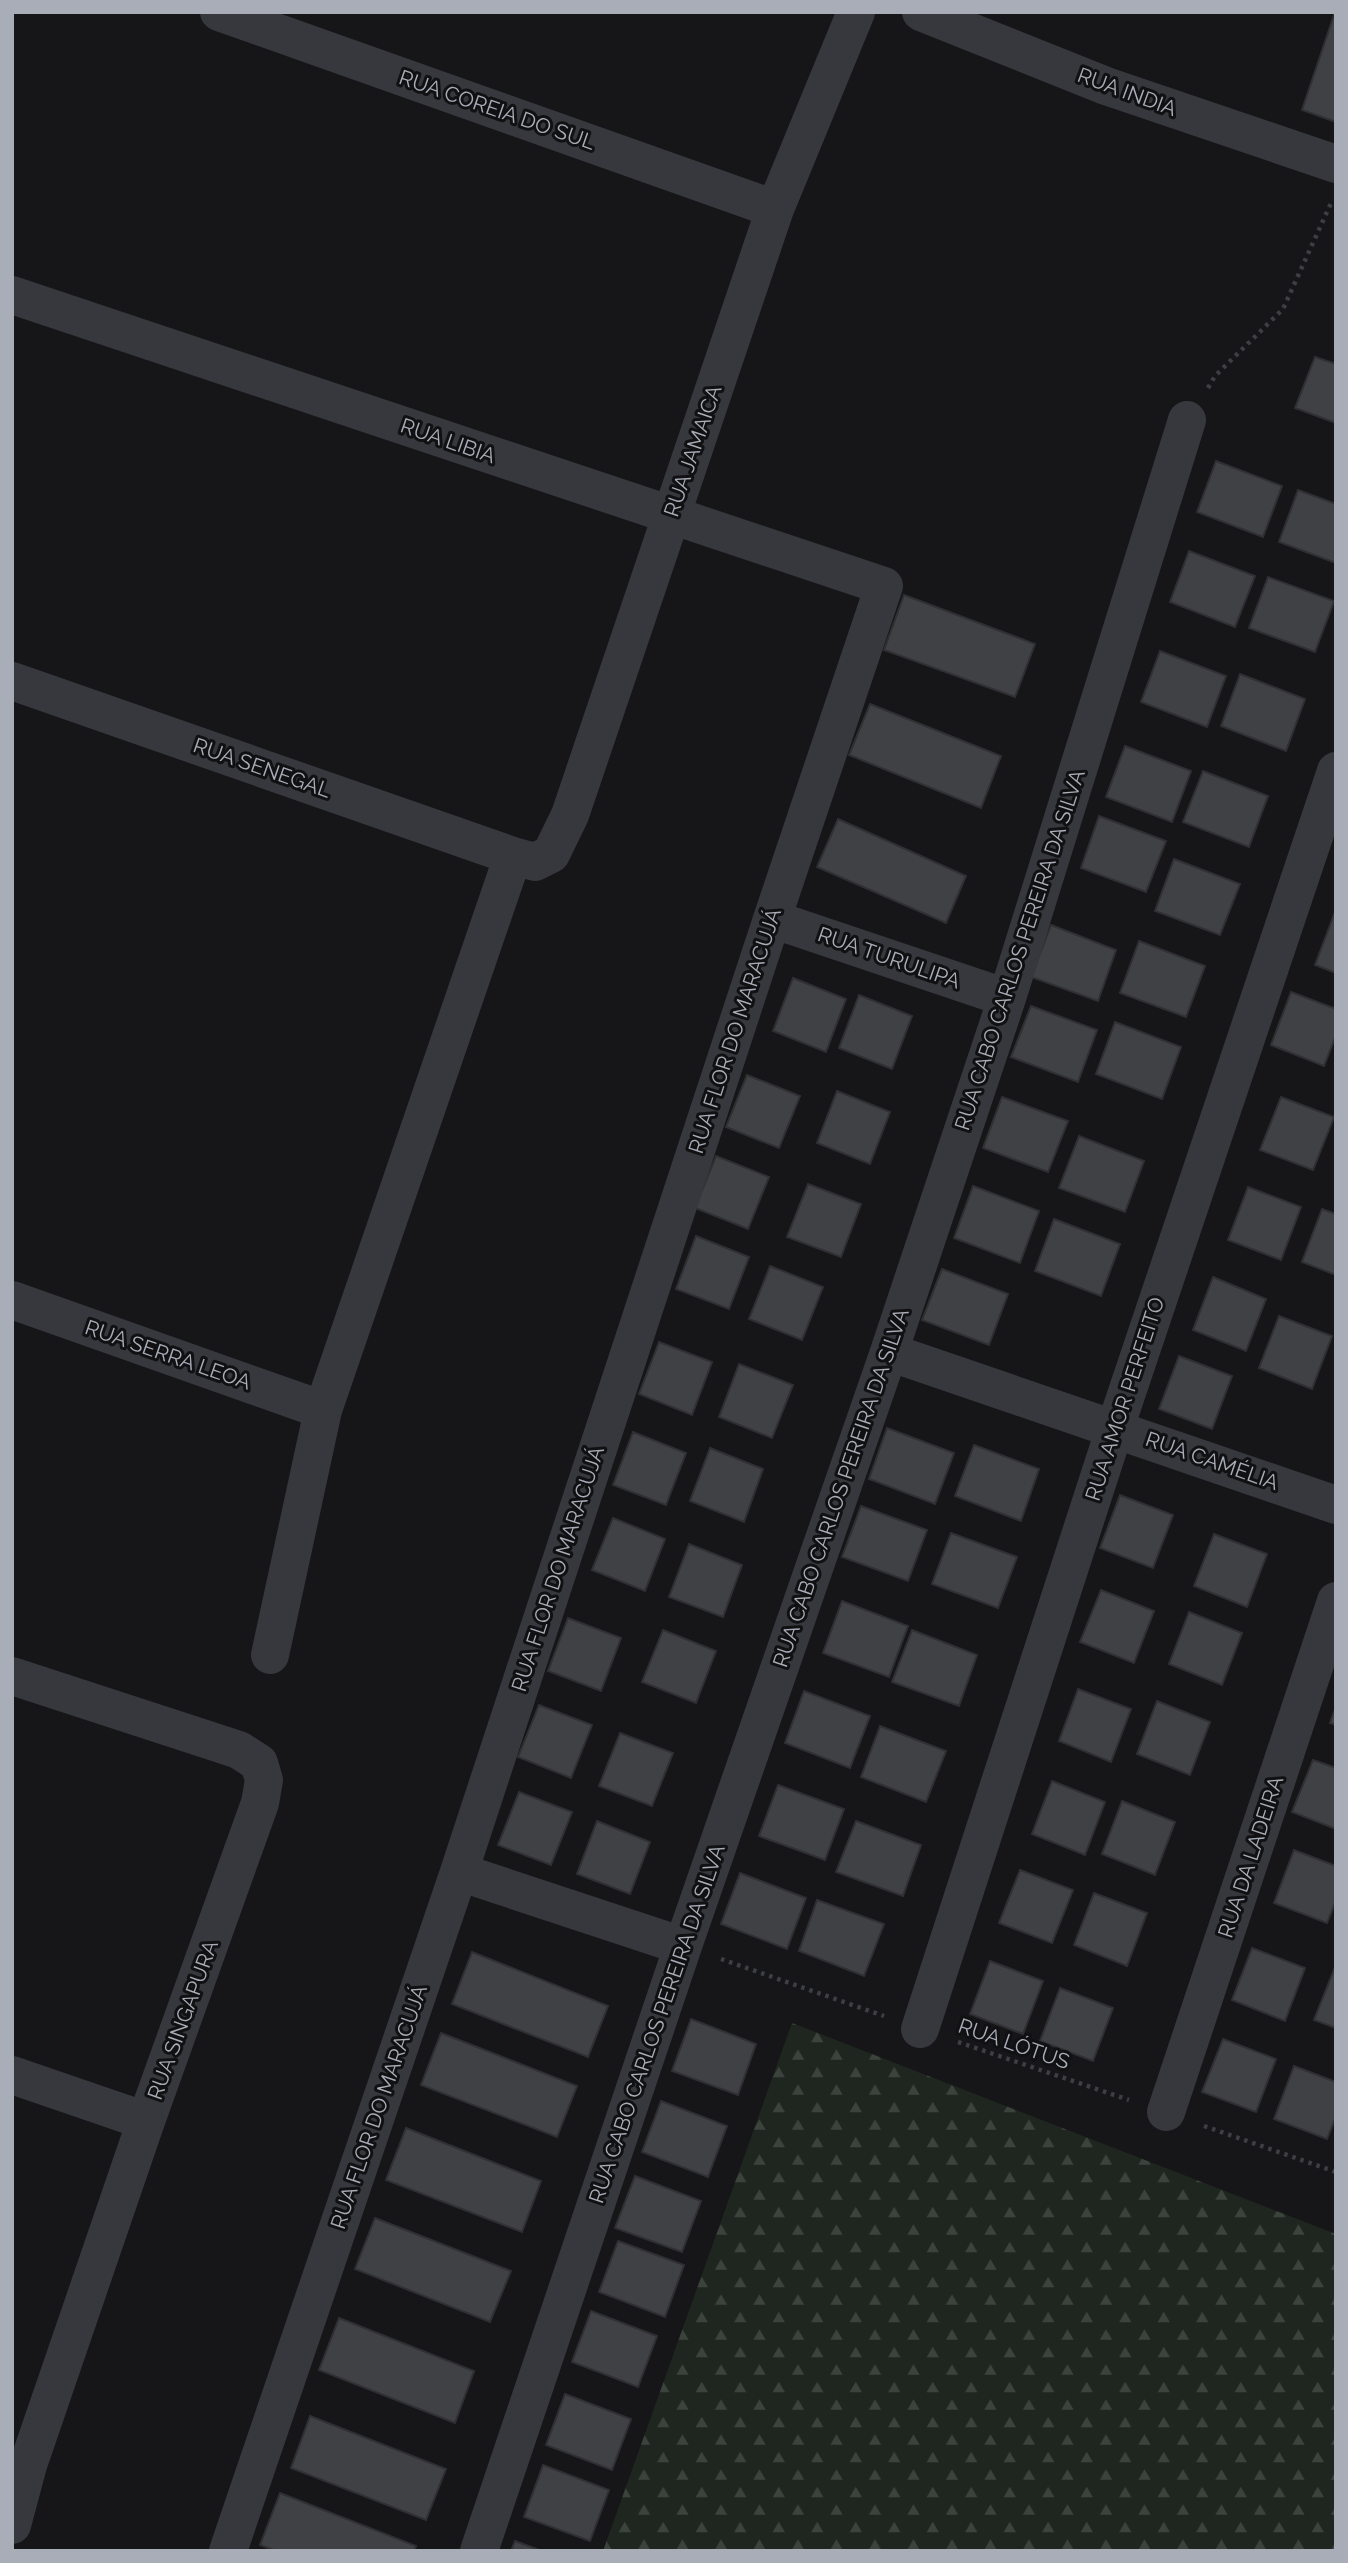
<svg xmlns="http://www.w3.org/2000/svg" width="1348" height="2563" font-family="Raleway,sans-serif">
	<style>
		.forest { fill: url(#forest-firs) }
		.building { fill: #404145; stroke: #303034; stroke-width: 2 }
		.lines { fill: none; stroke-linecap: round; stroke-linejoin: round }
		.path { stroke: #3d3f44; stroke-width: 4.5; stroke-dasharray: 3.5 5; stroke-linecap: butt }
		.minor { stroke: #37383d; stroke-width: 38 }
		.labels { text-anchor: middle; stroke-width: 6; stroke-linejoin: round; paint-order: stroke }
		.street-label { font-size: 21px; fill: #a8adb8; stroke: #111113 }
	</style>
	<defs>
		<pattern id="forest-firs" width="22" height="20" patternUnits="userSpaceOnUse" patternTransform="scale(1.75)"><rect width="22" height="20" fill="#1e261f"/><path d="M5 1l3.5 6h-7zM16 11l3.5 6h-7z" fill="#3c433d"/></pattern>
	</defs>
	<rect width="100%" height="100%" fill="#161618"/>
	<path class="forest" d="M792,2023L1336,2234V2551H603Z"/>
	<path class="building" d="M1335,12H1336V122L1302,110Z
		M1315,357L1336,364V423L1295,408Z
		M1216,461L1282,486L1263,537L1197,512Z
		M1298,490L1336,504V563L1279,542Z
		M1189,551L1255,576L1235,627L1170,602Z
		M1268,577L1334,601L1315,652L1249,628Z
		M904,595L1035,644L1015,697L884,650Z
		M1160,651L1226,676L1207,727L1141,702Z
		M1240,674L1305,699L1286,751L1221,726Z
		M870,704L1001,756L981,808L849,755Z
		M1125,746L1191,771L1172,822L1106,797Z
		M1203,771L1268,796L1249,847L1183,822Z
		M1099,816L1166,841L1146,892L1081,868Z
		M838,819L966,876L946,923L817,867Z
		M1174,859L1240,884L1220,935L1155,911Z
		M1335,912H1336V973L1315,965Z
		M1051,925L1116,950L1098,1001L1031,977Z
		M1139,941L1205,966L1186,1017L1120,993Z
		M793,978L846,999L826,1052L773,1031Z
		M1291,992L1336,1009V1035L1324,1066L1271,1045Z
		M859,995L912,1016L892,1069L839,1048Z
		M1031,1006L1097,1030L1078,1082L1011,1057Z
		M1115,1022L1181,1047L1162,1099L1096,1074Z
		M747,1075L800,1096L779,1148L726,1127Z
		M837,1091L890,1112L870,1164L817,1143Z
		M1002,1097L1068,1121L1048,1172L983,1148Z
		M1281,1097L1334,1117L1313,1170L1260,1150Z
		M1079,1136L1144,1161L1125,1212L1059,1188Z
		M716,1156L769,1177L748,1229L695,1208Z
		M808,1184L861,1204L841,1257L787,1237Z
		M973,1186L1039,1211L1020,1263L954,1238Z
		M1248,1187L1301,1207L1281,1260L1228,1240Z
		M1322,1209L1336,1214V1275L1302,1262Z
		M1054,1219L1120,1244L1101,1296L1035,1271Z
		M696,1236L749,1257L729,1309L676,1289Z
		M770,1266L823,1287L802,1340L749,1319Z
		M942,1269L1008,1294L989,1345L922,1320Z
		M1213,1277L1266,1299L1246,1351L1193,1330Z
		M1279,1316L1332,1336L1312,1389L1259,1368Z
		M659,1342L712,1362L692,1415L639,1394Z
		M1179,1356L1232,1376L1212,1429L1159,1409Z
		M739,1364L793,1385L772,1438L719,1417Z
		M887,1428L954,1453L935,1504L869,1479Z
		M633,1432L686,1453L666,1505L613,1485Z
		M974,1445L1039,1469L1021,1521L955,1496Z
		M710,1448L763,1469L744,1522L690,1501Z
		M1120,1495L1173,1515L1153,1568L1100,1548Z
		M861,1506L927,1530L908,1581L842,1557Z
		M613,1518L665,1539L645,1591L592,1570Z
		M951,1533L1017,1557L998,1608L932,1584Z
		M1214,1534L1267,1554L1247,1607L1194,1586Z
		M689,1544L742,1565L723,1617L669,1597Z
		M1101,1590L1154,1611L1134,1663L1080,1642Z
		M842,1601L908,1626L889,1677L823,1653Z
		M1189,1612L1242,1633L1222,1685L1169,1664Z
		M568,1618L621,1638L601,1691L548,1671Z
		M663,1630L716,1651L696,1703L642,1682Z
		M912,1630L977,1655L959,1706L892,1682Z
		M1078,1689L1131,1709L1111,1762L1059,1741Z
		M804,1691L870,1716L850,1768L785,1743Z
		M1157,1701L1210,1722L1190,1775L1137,1754Z
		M539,1705L592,1725L571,1778L518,1757Z
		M1336,1707V1725L1330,1723Z
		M880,1726L946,1751L926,1802L861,1777Z
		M620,1733L673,1753L652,1806L599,1786Z
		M1313,1760L1336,1768V1829L1292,1812Z
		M1052,1781L1105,1802L1085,1855L1032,1834Z
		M778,1785L844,1809L825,1860L759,1836Z
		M519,1792L572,1812L551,1865L498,1845Z
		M1122,1801L1175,1822L1155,1875L1102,1854Z
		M597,1821L650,1842L630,1894L577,1874Z
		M856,1821L921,1845L903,1896L836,1872Z
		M1294,1850L1336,1866V1900L1327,1923L1274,1903Z
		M1020,1870L1073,1890L1052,1943L999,1923Z
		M740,1873L806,1898L787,1949L721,1924Z
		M1094,1893L1147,1913L1127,1966L1074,1945Z
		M817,1900L884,1924L864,1976L799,1951Z
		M1252,1948L1305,1968L1285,2021L1232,2000Z
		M472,1952L608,2006L588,2057L452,2004Z
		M990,1961L1043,1981L1023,2034L970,2014Z
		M1335,1967H1336V2028L1314,2020Z
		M1060,1988L1113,2008L1093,2061L1040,2041Z
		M691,2019L756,2044L738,2095L672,2071Z
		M441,2033L577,2086L557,2137L421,2085Z
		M1223,2039L1276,2059L1256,2112L1202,2092Z
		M1294,2066L1336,2082V2116L1327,2139L1274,2119Z
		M661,2101L727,2126L708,2177L642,2152Z
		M406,2128L541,2181L522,2232L386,2180Z
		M635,2176L701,2201L682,2252L615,2228Z
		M375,2218L511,2271L490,2322L355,2269Z
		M618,2241L684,2265L665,2317L599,2292Z
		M591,2311L657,2336L638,2387L572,2362Z
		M339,2318L474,2371L455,2423L319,2370Z
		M565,2394L631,2419L612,2470L546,2445Z
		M310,2416L446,2469L426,2520L291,2468Z
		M543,2465L609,2490L590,2541L524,2517Z
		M280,2493L416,2546L414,2551H276L260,2545Z
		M515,2541L542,2551H511Z"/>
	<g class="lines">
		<path class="path" d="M1208,388L1215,376L1283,309L1331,203
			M721,1959L884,2016
			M958,2042L1129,2100
			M1204,2126L1336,2172"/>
		<path class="minor" d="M219,12L775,209
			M921,12L1106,86L1336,164
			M12,295L884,586L772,919L459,1872L228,2551
			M12,681L513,856L535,862L551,854L570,815L775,209L856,12
			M772,919L1007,998
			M12,1300L323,1410
			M889,1352L1336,1505
			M270,1655L323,1410L513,856
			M12,1676L239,1750L259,1763L264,1780L260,1803L146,2121L28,2465L12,2525
			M459,1872L683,1946
			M920,2029L1115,1428L1336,771
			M12,2075L146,2121
			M1166,2112L1336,1601
			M479,2551L683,1946L889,1352L1007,998L1187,420"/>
	</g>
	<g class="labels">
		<g class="street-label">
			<text transform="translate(1127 92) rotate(20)" y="7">RUA INDIA</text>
			<text transform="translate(497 110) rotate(19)" y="7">RUA COREIA DO SUL</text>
			<text transform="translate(448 441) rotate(19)" y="7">RUA LIBIA</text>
			<text transform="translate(693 451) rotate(-71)" y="7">RUA JAMAICA</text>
			<text transform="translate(262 768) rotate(19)" y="7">RUA SENEGAL</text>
			<text transform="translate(1020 950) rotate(-72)" y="7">RUA CABO CARLOS PEREIRA DA SILVA</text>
			<text transform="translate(889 958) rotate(19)" y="7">RUA TURULIPA</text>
			<text transform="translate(735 1031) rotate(-72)" y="7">RUA FLOR DO MARACUJÁ</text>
			<text transform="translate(168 1355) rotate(19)" y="7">RUA SERRA LEOA</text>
			<text transform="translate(1125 1399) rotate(-72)" y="7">RUA AMOR PERFEITO</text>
			<text transform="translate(1212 1461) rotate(19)" y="7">RUA CAMÉLIA</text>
			<text transform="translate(841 1488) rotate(-71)" y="7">RUA CABO CARLOS PEREIRA DA SILVA</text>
			<text transform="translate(558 1569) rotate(-72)" y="7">RUA FLOR DO MARACUJÁ</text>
			<text transform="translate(1251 1857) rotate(-72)" y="7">RUA DA LADEIRA</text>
			<text transform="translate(183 2020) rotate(-70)" y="7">RUA SINGAPURA</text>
			<text transform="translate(657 2024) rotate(-71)" y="7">RUA CABO CARLOS PEREIRA DA SILVA</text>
			<text transform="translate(1014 2044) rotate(19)" y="7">RUA LÓTUS</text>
			<text transform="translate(379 2107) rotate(-71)" y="7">RUA FLOR DO MARACUJÁ</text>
		</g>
	</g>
	<rect width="1348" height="2563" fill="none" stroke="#a8adb8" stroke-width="28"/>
</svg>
